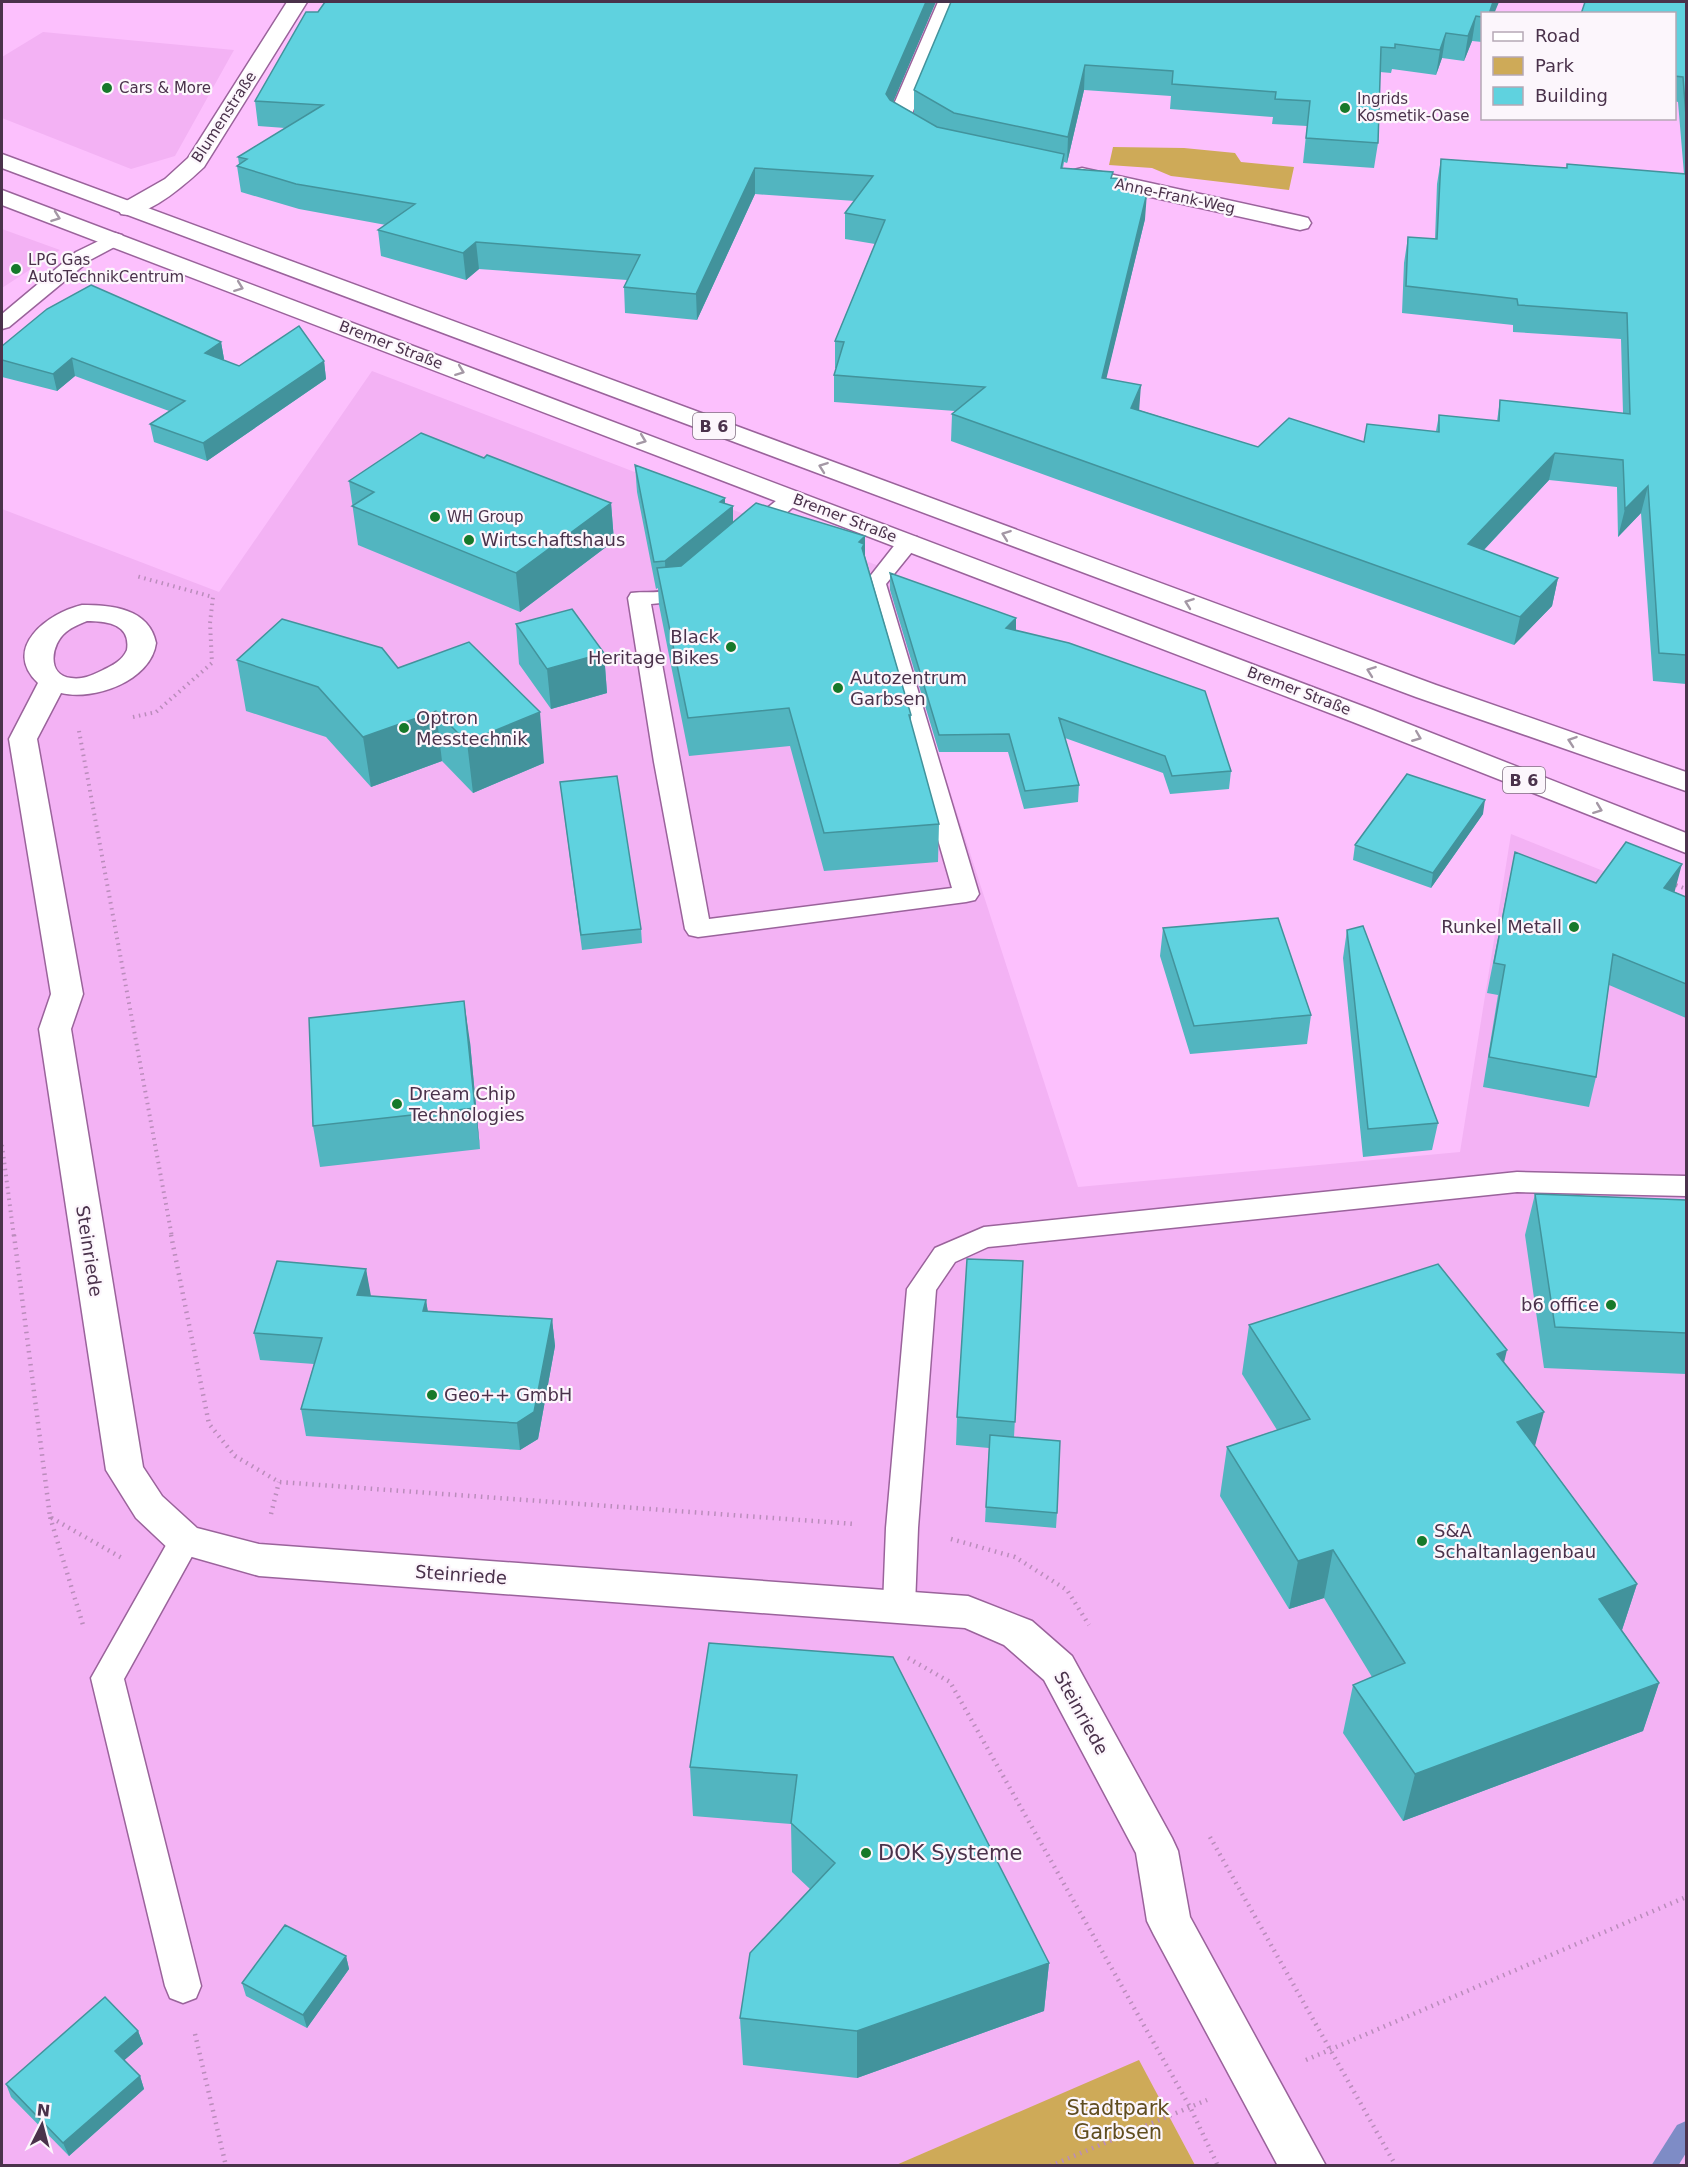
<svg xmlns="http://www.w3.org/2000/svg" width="1688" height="2167" font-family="'DejaVu Sans',sans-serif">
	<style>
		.built { fill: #f3b2f4 }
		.green { fill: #ceaa58 }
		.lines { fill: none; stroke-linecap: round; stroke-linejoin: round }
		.stream { fill: #7e8cc6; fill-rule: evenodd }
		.service-casing { stroke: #9a639b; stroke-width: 3 }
		.minor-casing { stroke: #9a639b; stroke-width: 3 }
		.primary-casing { stroke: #9a639b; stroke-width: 3 }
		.path-far1 { stroke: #ba8cbb; stroke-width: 4; stroke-dasharray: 1.5 4.5; stroke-linecap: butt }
		.path { stroke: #ba8cbb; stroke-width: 4.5; stroke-dasharray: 1.5 5; stroke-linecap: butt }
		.service { fill: #fff; fill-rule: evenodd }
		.minor { fill: #fff; fill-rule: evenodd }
		.primary { fill: #fff; fill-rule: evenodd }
		.wall { fill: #52b5c0 }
		.shaded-wall { fill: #42939c }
		.building { fill: #5fd2df; stroke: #42939c; stroke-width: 1.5 }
		.oneway { stroke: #a498a5 }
		.poi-dot { fill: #16792a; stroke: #fcf6fc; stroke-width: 2 }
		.labels { text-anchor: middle; stroke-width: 4.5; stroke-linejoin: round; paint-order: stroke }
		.far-poi-label { font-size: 15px; fill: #4a324b; stroke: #fcf6fc; text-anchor: start }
		.far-street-label { font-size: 15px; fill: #4a324b; stroke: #fcf6fc }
		.shield { fill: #fcf6fc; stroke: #7f6d80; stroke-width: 1.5 }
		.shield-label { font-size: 16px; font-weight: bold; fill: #4a324b }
		.poi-label { font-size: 18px; fill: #4a324b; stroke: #fcf6fc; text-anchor: start }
		.street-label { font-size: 18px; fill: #4a324b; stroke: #fcf6fc }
		.near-poi-label { font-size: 21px; fill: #4a324b; stroke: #fcf6fc; text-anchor: start }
		.near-park-label { font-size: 21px; fill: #604d20; stroke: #fcf6fc }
	</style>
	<rect width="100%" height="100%" fill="#fcc0fd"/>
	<path class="built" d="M43,32L234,50L175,156L131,169L2,118V57Z
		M2,229L60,250L2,288Z
		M372,371L892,571L908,627L928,723L1078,1187L1460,1152L1511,834L1686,904V2165H1195L1139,2061L896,2165H2V509L219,592Z"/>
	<path class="green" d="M1113,147L1184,148L1235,153L1241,162L1294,167L1289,190L1171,176L1152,168L1109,165Z
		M1139,2060L1195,2165H896Z"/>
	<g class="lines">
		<path class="stream" d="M1686,2121V2153L1678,2166H1651L1677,2125Z"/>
		<defs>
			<path id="service" d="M115,233L122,235L124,239L122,243L90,260L9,327L2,329V314L76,252Z
				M793,491L800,493L804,497L800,501L758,538H742L739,533L742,528L786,493Z
				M909,536L917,537L920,542L886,584L979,894L975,900L966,902L698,937L689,935L685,929L654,762L628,598L631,593C642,591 656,594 667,590C680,585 681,573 698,577L701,582L681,601L651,604L709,919L952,888L864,584L901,537Z
				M1517,1172L1686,1176V1196L1517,1192L988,1247L955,1262L936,1290L918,1528L915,1606L910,1615L899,1619L888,1615L883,1606L886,1528L907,1289L935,1248L984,1227Z
				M185,1527L196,1531L201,1540L124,1679L201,1986L196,1998L183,2003L170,1998L165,1986L91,1678L174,1531Z"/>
			<path id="minor" d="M287,2H307L204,167C187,183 146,220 121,214L118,209L121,204L165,179L188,158Z
				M938,2H958L911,116L939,135L936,140L928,141L891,123L888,118Z
				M1082,168L1300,216L1308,218L1311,223L1308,228L1300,230L1074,180L1071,175L1074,170Z
				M82,605C111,605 149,608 156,643C151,681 94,701 61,693L37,739L83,994L71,1029L143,1467L162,1496L197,1528L259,1544L968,1596L1032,1621L1072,1656L1172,1838L1178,1851L1190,1917L1326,2166H1278L1154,1935L1147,1921L1136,1853L1044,1680L1004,1645L965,1628L259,1576L171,1551L136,1518L106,1470L39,1029L51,994L9,739L38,683C1,648 48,613 82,605ZM87,621C107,621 131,624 127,650C122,661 113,665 103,670C93,675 82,680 71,678C46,675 51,644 66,632C72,627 80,624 87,621Z"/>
			<path id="primary" d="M2,154L1436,685L1686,772V791L1416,697L2,168Z
				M2,190L1373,710L1686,833V853L1353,722L2,205Z"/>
		</defs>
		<use href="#service" class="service-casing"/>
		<use href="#minor" class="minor-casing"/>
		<use href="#primary" class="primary-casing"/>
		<path class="path-far1" d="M133,717L156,712L212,663L210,623L213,597L136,576
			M79,731L172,1237
			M1676,885L1686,889
			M2,1145L14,1237"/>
		<path class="path" d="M14,1235L50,1517L122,1558
			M171,1235L209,1424L235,1456L279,1482L855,1524
			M271,1514L279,1482
			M50,1517L83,1625
			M951,1539L1015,1557L1067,1590L1089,1625
			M908,1658L950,1682L1190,2107L1218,2166
			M1210,1837L1396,2166
			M195,2034L226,2166
			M1306,2060L1686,1897
			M1050,2166L1207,2100"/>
		<use href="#service" class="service"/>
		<use href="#minor" class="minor"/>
		<use href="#primary" class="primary"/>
	</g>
	<path class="wall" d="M951,2L1482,14V42L1472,41L1464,61L1442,58L1436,75L1392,69L1391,73L1380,72L1378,143L1374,168L1303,163L1307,126L1272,124L1273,117L1170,109L1171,96L1084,90L1067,163L1064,162L1063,168L1112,178L1125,191L1145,219L1106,378L1139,410L1258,447L1364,442L1436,431L1439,415L1497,421L1500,400L1623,413L1621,339L1513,332V325L1402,313L1404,263L1408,237L1435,239L1437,184L1441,159L1567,168V164L1684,174L1678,102L1674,101V14L1686,2V684L1653,681L1641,513L1618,537L1617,487L1549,480L1484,550L1558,578L1552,606L1514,645L951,441L952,414L955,411L834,402V375L836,368H835V341L875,244L845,239V213L855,201L755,194L697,320L625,313L624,287L627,280L479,269L466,280L381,256L378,230L386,225L299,209L241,192L237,166L239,164L238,157L285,128L258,126L255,101L893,102L914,113V90Z
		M221,342L224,359L223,360L239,366L324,361L326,379L207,461L154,442L150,424L169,411L75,376L57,391L2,377V346Z
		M484,458L611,503L614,541L520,612L358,545L349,481Z
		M635,465L725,498V504L733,506V522L865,536V556L911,715V723L939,824L938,862L824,871L790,746L689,756L659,605L658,588L656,589L637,492Z
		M890,573L1016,630L1231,771L1229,789L1170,794L1163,773L1065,738L1079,785L1078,802L1024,809L1008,752H939L890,590Z
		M516,624L604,653L607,693L551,709L519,664Z
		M237,660L398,668L544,763L473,793L442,761L371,787L326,737L246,711Z
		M560,782L641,929L642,943L582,950Z
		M1483,814L1431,888L1353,860L1355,845Z
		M1515,852L1596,883L1675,892L1686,897V1018L1609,985L1596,1077L1589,1107L1483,1087L1498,995L1487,993Z
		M1163,928L1311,1015L1307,1044L1190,1054L1160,956Z
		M1347,930L1438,1123L1432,1150L1363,1157L1343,958Z
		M470,1042L480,1149L320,1167L313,1126Z
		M1535,1194L1686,1200V1374L1544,1368L1525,1235Z
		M1023,1261L1014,1437L1057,1513L1056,1528L985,1522L989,1448L956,1445L957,1417Z
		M366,1269L370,1296L426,1300L428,1312L552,1319L555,1346L538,1439L520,1450L306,1436L301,1409L314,1364L260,1360L254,1333Z
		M1249,1325L1504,1362L1535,1446L1637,1584L1622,1630L1659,1683L1643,1731L1403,1821L1343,1733L1353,1685L1372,1677L1324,1598L1289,1609L1220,1496L1227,1447L1277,1430L1242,1374Z
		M709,1643L1049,1963L1044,2011L857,2078L743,2065L740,2018L810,1889L792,1872L791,1824L693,1816L690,1767Z
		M346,1956L349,1969L307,2028L246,1996L242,1983Z
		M138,2031L143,2044L124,2060L140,2076L144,2089L69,2156L11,2097L6,2084Z"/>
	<path class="shaded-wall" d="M926,2H936L886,119V94Z
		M1493,2H1499L1494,14H1489Z
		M1476,16L1472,41L1464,61L1468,36Z
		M1446,33L1442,58L1436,75L1440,50Z
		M1085,65L1084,90L1067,163L1068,137Z
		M755,168V194L697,320L696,294Z
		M1147,193L1145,219L1100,405L1102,378Z
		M476,242L479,269L466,280L463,253Z
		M221,342L224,359L208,370L205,353Z
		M72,358L75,376L57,391L53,374Z
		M324,361L326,379L207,461L203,443Z
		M1141,385L1139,412L1131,408Z
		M1555,453L1549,480L1463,572L1468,544Z
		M1648,486L1641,513L1618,537L1625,509Z
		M725,498V512L733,506V533L666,588L665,561L720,502Z
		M611,503L614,541L520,612L516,573Z
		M865,536V573L859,542Z
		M1558,578L1552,606L1514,645L1520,617Z
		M1016,618V635L1006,628Z
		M604,653L607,693L551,709L547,669Z
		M436,711L442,761L371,787L363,737Z
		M540,712L544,763L473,793L467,742Z
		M1485,800L1483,814L1431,888L1433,873Z
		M1682,864L1674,894L1664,888Z
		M464,1001L470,1042L480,1149L475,1108Z
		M366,1269L371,1296L357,1295Z
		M426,1300L430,1327L423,1311Z
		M552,1319L555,1346L538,1439L520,1450L517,1423Z
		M1507,1350L1495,1400L1497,1354Z
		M1544,1412L1531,1461L1517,1422Z
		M1333,1550L1324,1598L1289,1609L1298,1561Z
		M1637,1584L1621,1633L1599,1599Z
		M1659,1683L1643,1731L1403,1821L1415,1774Z
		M346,1956L349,1969L307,2028L303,2015Z
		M1049,1963L1044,2011L857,2078V2031Z
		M138,2031L143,2044L120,2064L115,2051Z
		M140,2076L144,2089L69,2156L63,2143Z"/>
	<path class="building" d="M325,2H926L886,94L890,100L937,127L1064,154L1061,168L1113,172L1111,178L1126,179L1123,191L1147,193L1102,378L1141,385L1131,408L1258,447L1289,418L1364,442L1367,424L1439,432V415L1499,421L1500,400L1630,414L1627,313L1518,305L1517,299L1406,286L1408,237L1437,239L1441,159L1567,168V164L1686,174V655L1659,653L1648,486L1625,509L1623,460L1555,453L1468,544L1558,578L1520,617L952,414L985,387L834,375L844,342L835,341L885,220L845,213L873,176L755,168L696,294L624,287L640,255L476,242L463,253L378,230L415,204L296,184L237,166L247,159L238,157L323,105L255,101L306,12H318Z
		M951,2H1493L1489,14H1482V17L1476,16L1468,36L1446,33L1440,50L1395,44V48L1381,47L1378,143L1306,138L1310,101L1275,99L1276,92L1172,84L1173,71L1085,65L1068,137L954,113L914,90Z
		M1585,2H1686V116L1683,77L1674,76V14H1581Z
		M91,285L221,342L205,353L239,366L299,326L324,361L203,443L150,424L185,401L72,358L53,374L2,360V346L47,309Z
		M421,433L484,458L487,455L611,503L516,573L352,506L374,492L349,481Z
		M635,465L725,498L720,502L733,506L665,561L654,562Z
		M756,503L865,536L859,542L864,544L862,548L911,715H909L939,824L824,833L789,708L688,718L657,568L681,566Z
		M890,573L1016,618L1006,628L1069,643L1205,691L1231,771L1172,776L1165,756L1059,718L1079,785L1025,791L1009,734L939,735Z
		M572,609L604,653L547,669L516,624Z
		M282,619L382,648L398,668L469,642L540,712L467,742L436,711L363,737L318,687L237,660Z
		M1407,774L1485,800L1433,873L1355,845Z
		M617,776L641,929L581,935L560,782Z
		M1626,842L1682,864L1664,888L1686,897V984L1613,954L1596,1077L1489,1057L1505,965L1494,963L1515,852L1596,883Z
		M1278,918L1311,1015L1194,1026L1163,928Z
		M1363,926L1438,1123L1368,1129L1347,930Z
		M464,1001L475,1108L313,1126L309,1018Z
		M1535,1194L1686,1200V1333L1555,1327Z
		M967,1259L1023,1261L1015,1422L957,1417Z
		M277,1261L366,1269L357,1295L426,1300L423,1311L552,1319L534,1412L517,1423L301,1409L322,1338L254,1333Z
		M1438,1264L1507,1350L1497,1354L1544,1412L1517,1422L1637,1584L1599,1599L1659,1683L1415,1774L1353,1685L1405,1663L1333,1550L1298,1561L1227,1447L1310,1419L1249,1325Z
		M990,1435L1060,1441L1057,1513L986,1507Z
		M709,1643L893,1657L1049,1963L857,2031L740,2018L750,1953L835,1863L791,1823L797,1775L690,1767Z
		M285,1925L346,1956L303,2015L242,1983Z
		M105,1997L138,2031L115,2051L140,2076L63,2143L6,2084Z"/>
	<defs><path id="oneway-chevron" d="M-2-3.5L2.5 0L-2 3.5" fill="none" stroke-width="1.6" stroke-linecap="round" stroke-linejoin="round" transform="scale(1.5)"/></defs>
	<g class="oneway">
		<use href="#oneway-chevron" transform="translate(56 217) rotate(20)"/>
		<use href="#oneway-chevron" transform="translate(239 287) rotate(21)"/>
		<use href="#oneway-chevron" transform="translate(460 371) rotate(21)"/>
		<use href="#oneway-chevron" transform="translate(642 440) rotate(21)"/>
		<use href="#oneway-chevron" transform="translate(823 467) rotate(-160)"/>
		<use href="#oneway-chevron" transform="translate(1006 535) rotate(-160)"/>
		<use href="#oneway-chevron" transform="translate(1189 603) rotate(-160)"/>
		<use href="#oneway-chevron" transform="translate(1371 671) rotate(-160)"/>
		<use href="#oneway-chevron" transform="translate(1417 737) rotate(22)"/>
		<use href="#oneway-chevron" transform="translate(1572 741) rotate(-161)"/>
		<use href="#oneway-chevron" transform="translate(1598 809) rotate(21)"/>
	</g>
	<g class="poi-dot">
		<circle cx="107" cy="88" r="6"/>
		<circle cx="1345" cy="108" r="6"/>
		<circle cx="16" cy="269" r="6"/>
		<circle cx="435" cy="517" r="6"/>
		<circle cx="469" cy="540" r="6"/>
		<circle cx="731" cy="647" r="6"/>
		<circle cx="838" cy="688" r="6"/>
		<circle cx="404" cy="728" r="6"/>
		<circle cx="1574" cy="927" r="6"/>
		<circle cx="397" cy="1104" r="6"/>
		<circle cx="1611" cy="1305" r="6"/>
		<circle cx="432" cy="1395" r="6"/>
		<circle cx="1422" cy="1541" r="6"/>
		<circle cx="866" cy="1853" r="6"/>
	</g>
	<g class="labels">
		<g class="far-poi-label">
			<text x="119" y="93">Cars &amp; More</text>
			<text x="1357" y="104">Ingrids<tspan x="1357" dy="17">Kosmetik-Oase</tspan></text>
			<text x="28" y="265">LPG Gas<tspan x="28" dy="17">AutoTechnikCentrum</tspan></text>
			<text x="447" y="522">WH Group</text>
		</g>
		<g class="far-street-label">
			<text transform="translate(224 117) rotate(-57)" y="5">Blumenstraße</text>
			<text transform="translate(1175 196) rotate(12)" y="5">Anne-Frank-Weg</text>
			<text transform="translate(391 345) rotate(21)" y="5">Bremer Straße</text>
			<text transform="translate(845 518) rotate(21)" y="5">Bremer Straße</text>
			<text transform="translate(1299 691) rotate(21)" y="5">Bremer Straße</text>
		</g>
		<g class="shield">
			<rect x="693" y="413" width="42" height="26" rx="4.5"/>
			<rect x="1503" y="767" width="42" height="26" rx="4.5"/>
		</g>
		<g class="shield-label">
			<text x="714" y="432">B 6</text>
			<text x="1524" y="786">B 6</text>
		</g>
		<g class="poi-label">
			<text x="481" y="546">Wirtschaftshaus</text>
			<text x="719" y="643" text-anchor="end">Black<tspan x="719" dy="21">Heritage Bikes</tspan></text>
			<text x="850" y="684">Autozentrum<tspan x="850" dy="21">Garbsen</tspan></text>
			<text x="416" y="724">Optron<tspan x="416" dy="21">Messtechnik</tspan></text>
			<text x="1562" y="933" text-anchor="end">Runkel Metall</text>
			<text x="409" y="1100">Dream Chip<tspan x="409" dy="21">Technologies</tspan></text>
			<text x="1599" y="1311" text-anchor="end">b6 office</text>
			<text x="444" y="1401">Geo++ GmbH</text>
			<text x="1434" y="1537">S&amp;A<tspan x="1434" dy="21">Schaltanlagenbau</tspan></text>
		</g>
		<g class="street-label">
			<text transform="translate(89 1251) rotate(81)" y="6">Steinriede</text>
			<text transform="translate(461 1575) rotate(4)" y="6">Steinriede</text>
			<text transform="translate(1081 1713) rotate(61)" y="6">Steinriede</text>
		</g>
		<g class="near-poi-label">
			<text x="878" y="1860">DOK Systeme</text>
		</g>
		<g class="near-park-label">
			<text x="1118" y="2115">Stadtpark<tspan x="1118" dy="24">Garbsen</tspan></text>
		</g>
	</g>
	<rect width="1688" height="2167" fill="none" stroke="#4a324b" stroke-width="6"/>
	<rect x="1481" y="12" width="195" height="108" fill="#fcf6fc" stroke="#b5a8b5" stroke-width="1.5"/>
	<rect x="1493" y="32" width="30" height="9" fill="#ffffff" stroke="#b5a8b5" stroke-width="1.5"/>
	<text x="1535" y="42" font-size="18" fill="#4a324b">Road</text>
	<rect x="1493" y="57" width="30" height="18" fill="#ceaa58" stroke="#b5a8b5" stroke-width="1.5"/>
	<text x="1535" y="72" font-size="18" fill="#4a324b">Park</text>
	<rect x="1493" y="87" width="30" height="18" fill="#5fd2df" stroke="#b5a8b5" stroke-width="1.5"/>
	<text x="1535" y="102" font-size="18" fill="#4a324b">Building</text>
	<g transform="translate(42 2125) rotate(6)" stroke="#fcf6fc" stroke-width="4.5" paint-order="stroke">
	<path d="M0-4.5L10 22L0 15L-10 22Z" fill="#4a324b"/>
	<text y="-9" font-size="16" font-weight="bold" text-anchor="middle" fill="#4a324b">N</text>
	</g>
</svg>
